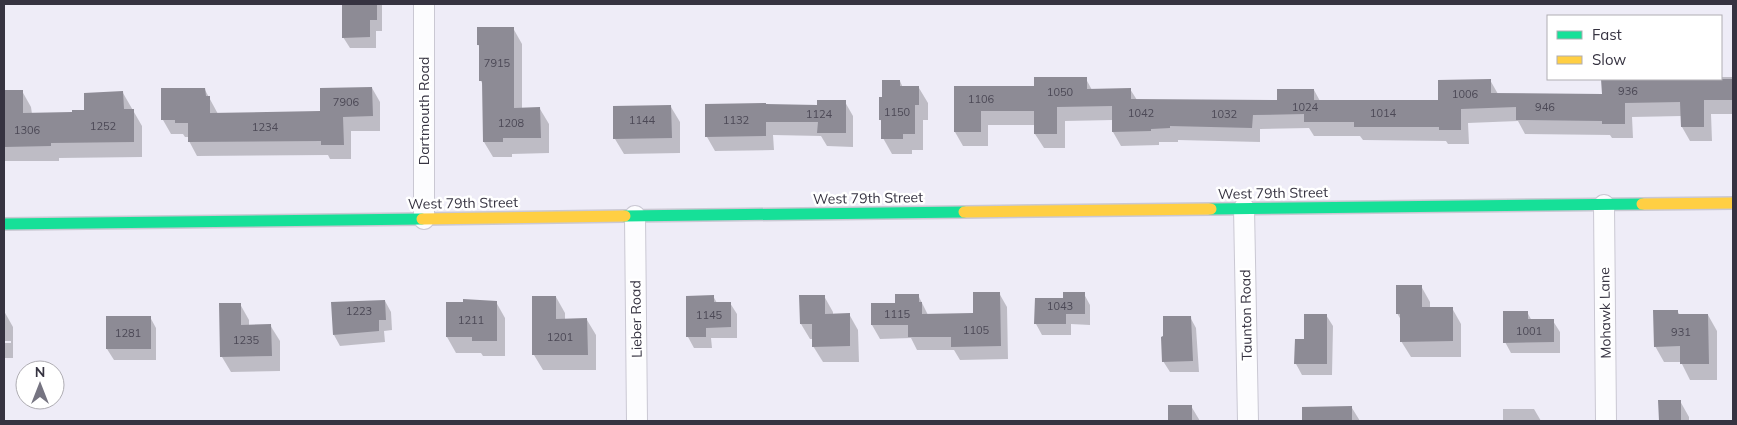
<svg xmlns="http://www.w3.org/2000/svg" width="1737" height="425" font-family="Mulish,sans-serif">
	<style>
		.shadow { fill: #0003 }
		.building { fill: #8d8b95 }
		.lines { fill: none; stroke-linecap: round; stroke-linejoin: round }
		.street-casing { stroke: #cac8d3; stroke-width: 22 }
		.fast-casing { stroke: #cac8d3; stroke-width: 14 }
		.slow-casing { stroke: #cac8d3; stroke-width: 14 }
		.street { stroke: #fcfcfe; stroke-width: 20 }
		.fast { stroke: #16e098; stroke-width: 11 }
		.slow { stroke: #ffcf43; stroke-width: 11 }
		.labels { text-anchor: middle; stroke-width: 5; stroke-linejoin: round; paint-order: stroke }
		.number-label { font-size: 11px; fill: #4c4956 }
		.street-label { font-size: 14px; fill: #363341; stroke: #fff }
	</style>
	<rect width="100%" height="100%" fill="#eeecf7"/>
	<path class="shadow" d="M343,4H382V31H376V48H350L343,37Z
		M513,28L522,44V109H540L549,124V153L512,154V157H493L484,142L483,85L481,81L480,48L478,44Z
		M1721,77H1733V114H1711L1712,141H1690L1682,127V116L1632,117L1633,138H1612L1610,135L1525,134L1518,121L1468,123L1469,144H1448L1446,141L1363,140L1360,136H1314L1309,128L1260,129V142L1178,140V142H1159V145L1121,146L1113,132V120L1065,121V148H1044L1035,134V125H988V146H963L955,132V87H1035L1086,79L1092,90L1130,89L1137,100L1278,102L1314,90L1320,101H1440L1490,80L1498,94L1603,95V79H1721Z
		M900,81L903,88H919L928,103V120H923V150H912V154H892L883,138V124L880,119L883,98Z
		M372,88L380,102V131H351V159H330L328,155L197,156L189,141V137H185L183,134H171L163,120L205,90L218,114L321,112Z
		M4,91H22L31,107L32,114L74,113L86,111L123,93L142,126V157L59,158V161H4Z
		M845,102L853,116V147L827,146L821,136L773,135L774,150L715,151L707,137L706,105L818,106Z
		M671,107L680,122V153L624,154L615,139Z
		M1421,286L1430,302V308H1452L1461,324V357H1411L1401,341V320L1397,313Z
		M999,293L1007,307L1008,359L960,360L954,350H917L911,338L880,339L872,325L897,305L918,295L928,315L974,314Z
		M1084,294L1090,305V325L1071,324V335H1042L1036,324L1064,299Z
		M713,296L717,303H730L737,314V338H711L712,348H694L688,337Z
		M824,296L833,312V315L849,314L858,330L859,362H823L813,346V339H810L801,324Z
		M556,297L565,313V320H587L596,335V370H543L534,355Z
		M385,301L391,312L392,330L384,331L385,342L340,346L334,335Z
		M496,302L505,318V356H483L481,353H456L447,337Z
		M240,304L249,320V326L270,325L280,341V371L231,372L222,357Z
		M4,311L13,327V358H4V343H11V341H4Z
		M1677,311L1680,315H1708L1717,331V380H1690L1681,362H1664L1655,346Z
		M1527,312L1532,321H1553L1560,332V353H1511L1505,342Z
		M1326,315L1333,326L1332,375H1302L1296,364V340H1305Z
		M150,317L156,328V360H114L107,349V318Z
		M1190,317L1196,328L1199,372H1170L1163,361Z
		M1680,401L1689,417V421H1656L1660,420Z
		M1169,406H1191L1200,421H1169Z
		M1302,408H1352L1360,421H1302Z
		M1503,409H1534L1541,421H1503Z
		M737,420V421H706Z"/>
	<path class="building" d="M342,4H377V20H370V37L342,38Z
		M477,27H514V108L540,107L541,138H503V142H483L482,81H479V45H477Z
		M1034,77H1087V89L1131,88V99L1277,100V89H1314V100H1438V80L1491,79V93L1602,94L1601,79H1733V100H1704V127H1681L1680,102L1625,103V124H1602V121L1516,120V107L1461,109V130H1439V127H1354V122H1304V114L1253,115L1252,128L1170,126V128L1151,129V131L1112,132V106L1057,107V134H1034V111H981V132H954V86H1034Z
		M882,80H900V86H919V105H915V134H903V139H881V120H879V97H882Z
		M372,87L373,116L343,117L344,145H321V141L188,142V123H175V120H161V88H205L206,96H210V113L320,111V88Z
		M4,90H23V113L72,112V110H84V93L123,91L124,109H134V142L51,143V146L4,147Z
		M817,100H846V133H817L818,122H766V136L705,137V104L766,103V104L817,105Z
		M671,105L672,138L613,139V106Z
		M1396,285H1422V307H1453V341L1400,342V314H1396Z
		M973,292H1000L1001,346L951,347V337H908V325H871V303H895V294H919V302H922V314L973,313Z
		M1063,292H1085V314H1066V324H1034L1035,298H1063Z
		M714,295V302H731V327L706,328V337H686V296Z
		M799,295H825V314L850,313V346L812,347V324H800Z
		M532,296H556V319L587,318L588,355H532Z
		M463,299L497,301V341H472V337H446V302H463Z
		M385,300L386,320H379V331L333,335L331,302Z
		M219,303H241V325L271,324L272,356L220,357Z
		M1653,310H1678V314H1708L1709,364H1680V346L1654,347Z
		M1503,311H1528V319H1554V342L1503,343Z
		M1304,314H1327V364H1294L1295,339H1304Z
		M106,316H151V349H106Z
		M1163,316H1191L1193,361L1162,362L1161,337L1163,336Z
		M1658,400H1681V421H1659Z
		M1168,405H1192V421H1168Z
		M1352,406V421H1302V407Z"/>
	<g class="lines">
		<defs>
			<path id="street" d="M424,4V219
				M1604,205L1606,421
				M1244,208L1248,421
				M635,216L637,421"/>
			<path id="fast" d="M1211,209L1642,204
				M625,216L964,212
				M4,224L422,219"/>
			<path id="slow" d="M1642,204L1733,203
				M964,212L1211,209
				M422,219L625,216"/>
		</defs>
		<use href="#street" class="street-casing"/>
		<use href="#fast" class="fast-casing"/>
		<use href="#slow" class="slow-casing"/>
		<use href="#street" class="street"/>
		<use href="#fast" class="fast"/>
		<use href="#slow" class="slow"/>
	</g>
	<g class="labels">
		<g class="number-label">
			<text x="497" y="67">7915</text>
			<text x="1628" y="95">936</text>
			<text x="1060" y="96">1050</text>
			<text x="1465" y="98">1006</text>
			<text x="981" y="103">1106</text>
			<text x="346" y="106">7906</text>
			<text x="1305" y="111">1024</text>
			<text x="1545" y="111">946</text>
			<text x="897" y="116">1150</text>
			<text x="1141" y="117">1042</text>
			<text x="1383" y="117">1014</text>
			<text x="819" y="118">1124</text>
			<text x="1224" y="118">1032</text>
			<text x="642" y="124">1144</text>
			<text x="736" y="124">1132</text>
			<text x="511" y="127">1208</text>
			<text x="103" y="130">1252</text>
			<text x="265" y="131">1234</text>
			<text x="27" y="134">1306</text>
			<text x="1060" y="310">1043</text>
			<text x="359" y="315">1223</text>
			<text x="897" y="318">1115</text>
			<text x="709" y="319">1145</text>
			<text x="471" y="324">1211</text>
			<text x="976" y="334">1105</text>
			<text x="1529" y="335">1001</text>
			<text x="1681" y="336">931</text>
			<text x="128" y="337">1281</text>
			<text x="560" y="341">1201</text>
			<text x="246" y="344">1235</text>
		</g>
		<g class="street-label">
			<text transform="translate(424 111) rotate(-90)" y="5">Dartmouth Road</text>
			<text transform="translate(1273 193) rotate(-1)" y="5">West 79th Street</text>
			<text transform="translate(868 198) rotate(-1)" y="5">West 79th Street</text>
			<text transform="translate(463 203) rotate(-1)" y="5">West 79th Street</text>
			<text transform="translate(1605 313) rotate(-91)" y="5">Mohawk Lane</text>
			<text transform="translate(1246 315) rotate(-91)" y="5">Taunton Road</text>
			<text transform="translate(636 319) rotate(-91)" y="5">Lieber Road</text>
		</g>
	</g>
	<rect width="1737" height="425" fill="none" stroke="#363341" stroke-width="10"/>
	<rect x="1547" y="15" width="175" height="65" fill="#ffffff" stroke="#afadb3"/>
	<rect x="1557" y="31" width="25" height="8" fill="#16e098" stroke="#afadb3"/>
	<text x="1592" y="40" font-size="15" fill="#363341">Fast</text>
	<rect x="1557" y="56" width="25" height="8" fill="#ffcf43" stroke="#afadb3"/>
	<text x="1592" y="65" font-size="15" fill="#363341">Slow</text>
	<g transform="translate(40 385)"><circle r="24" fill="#ffffff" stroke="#afadb3"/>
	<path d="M0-4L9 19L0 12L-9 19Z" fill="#767481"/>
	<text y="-8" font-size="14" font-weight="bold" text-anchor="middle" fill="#363341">N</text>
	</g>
</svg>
